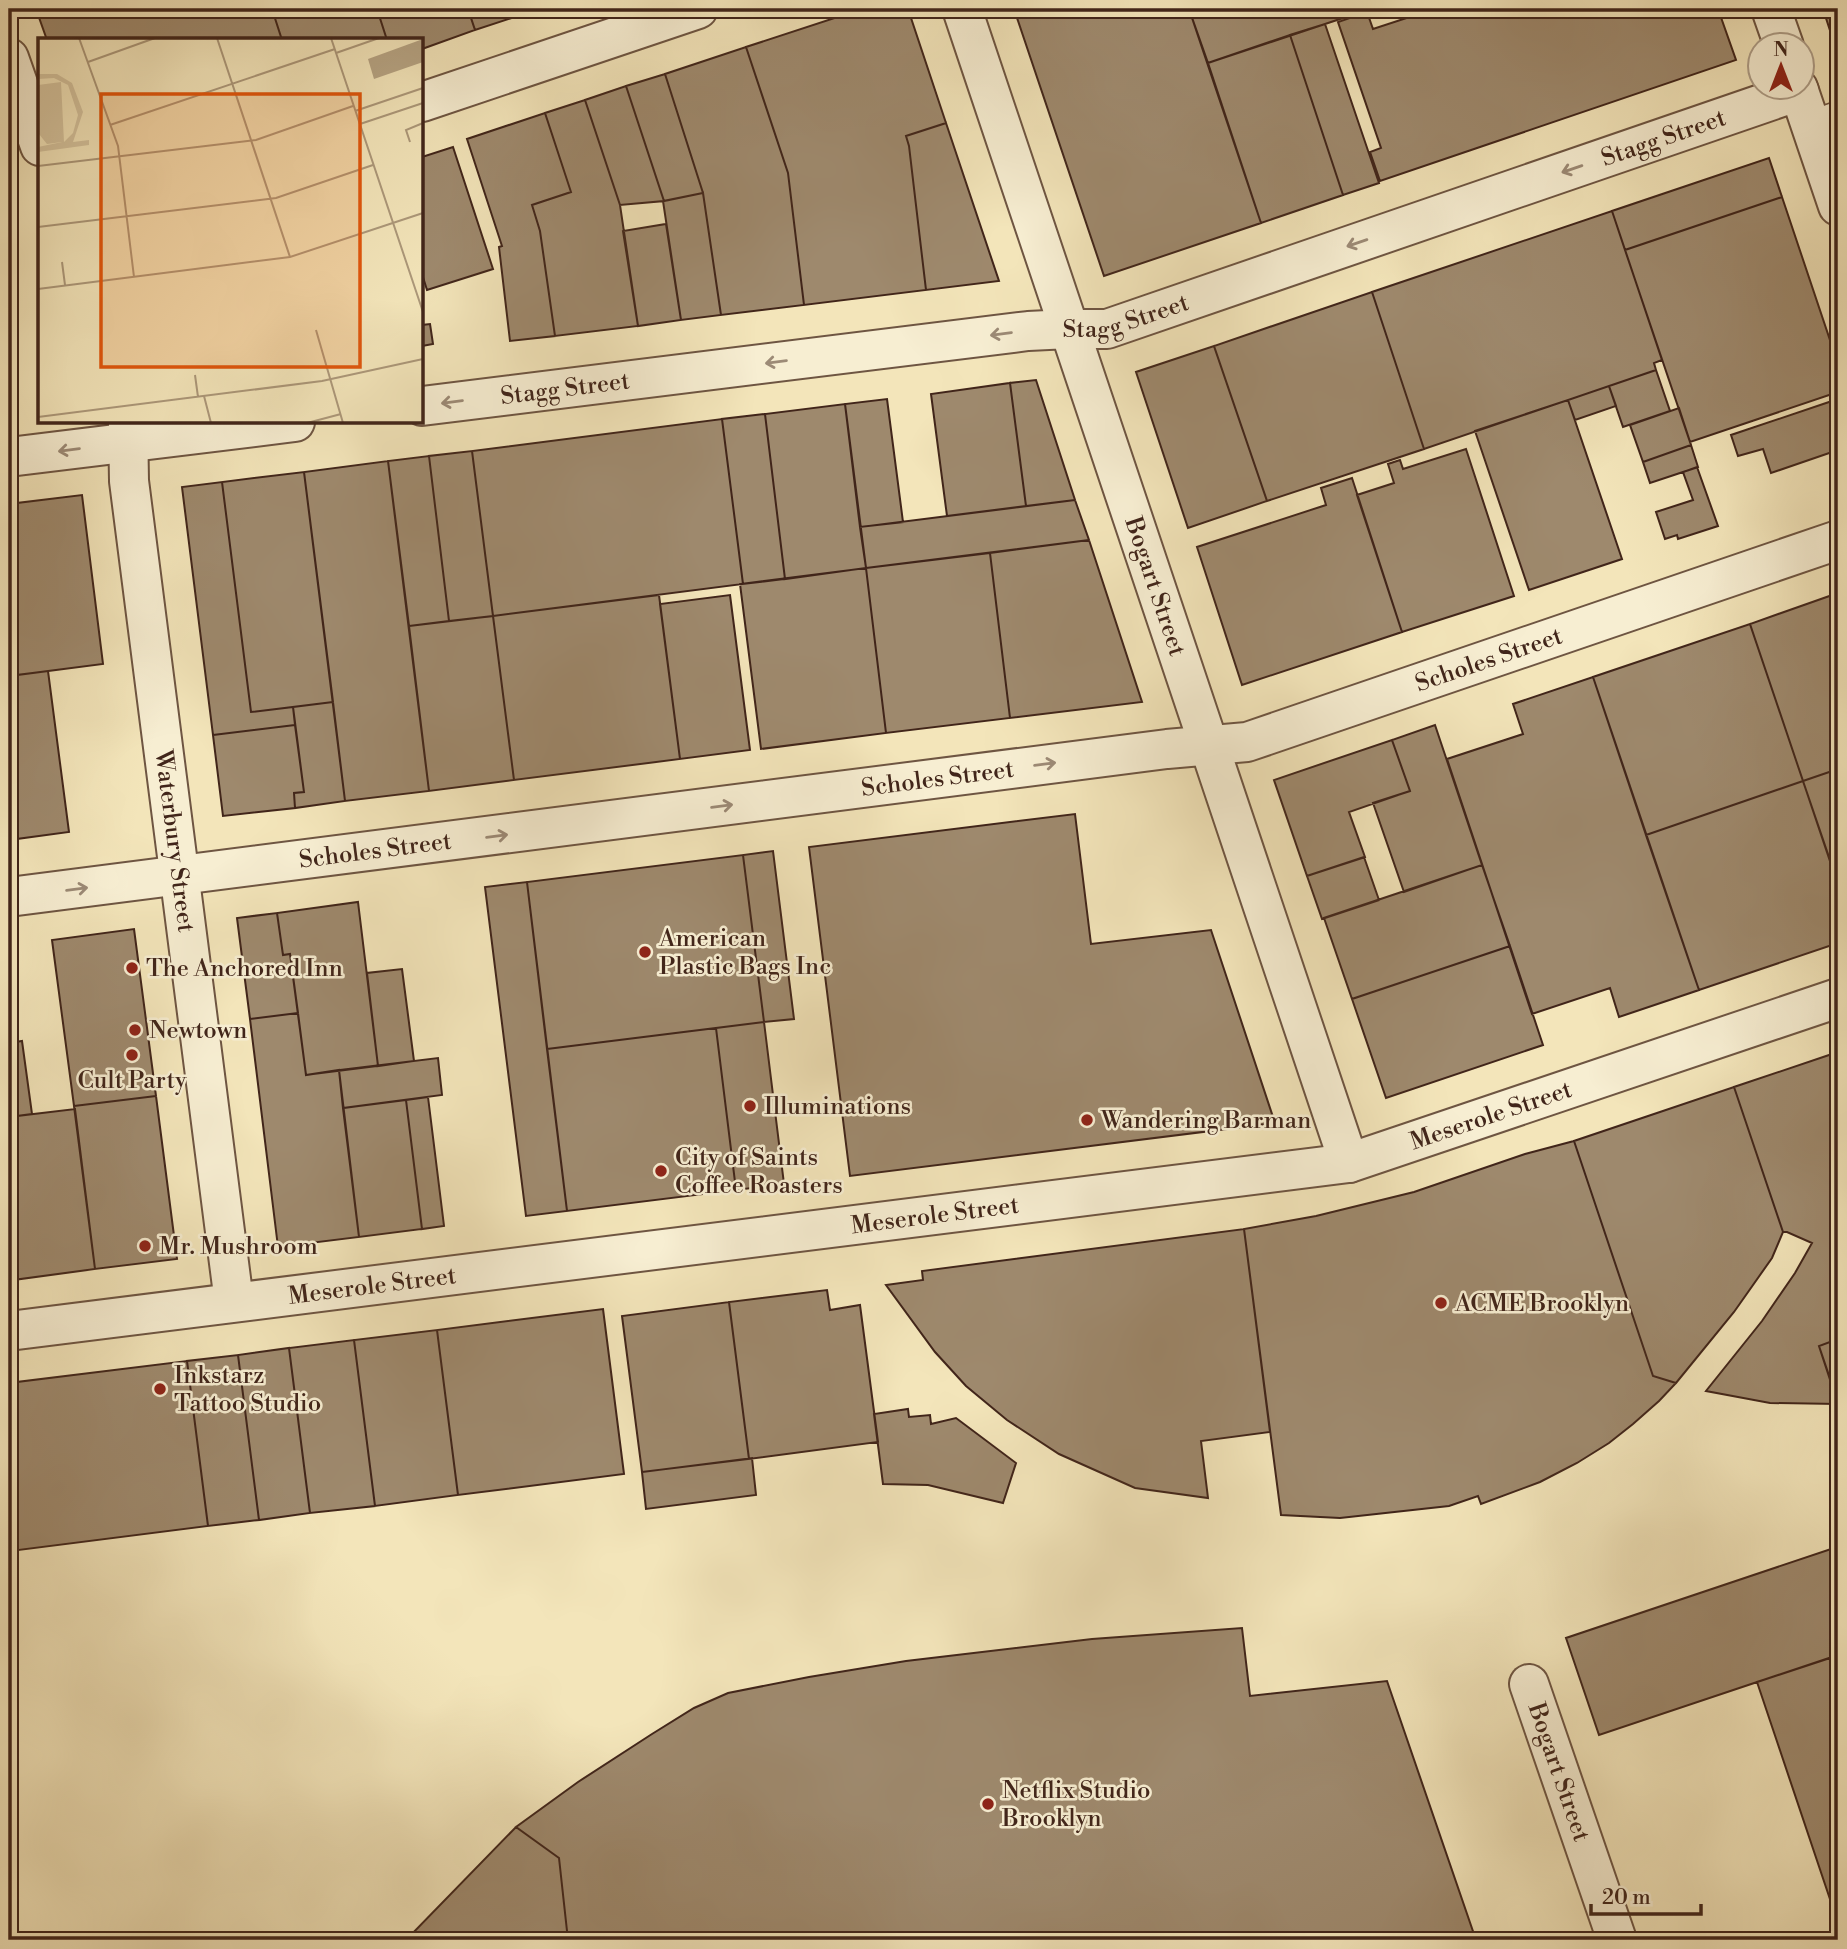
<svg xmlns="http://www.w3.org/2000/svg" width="1847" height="1949" font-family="'Libre Bodoni',serif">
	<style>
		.building { fill: #9e896d; stroke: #41251a; stroke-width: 2 }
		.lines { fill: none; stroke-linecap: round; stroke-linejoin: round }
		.lane-casing { stroke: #6e5542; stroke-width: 26 }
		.street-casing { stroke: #6e5542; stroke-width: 42 }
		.lane { stroke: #f7eed2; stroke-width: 23 }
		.street { stroke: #f7eed2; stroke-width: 38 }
		.oneway { stroke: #9c8a76 }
		.poi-dot { fill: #8f2418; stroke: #f7eed2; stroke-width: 2.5 }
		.labels { text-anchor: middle; stroke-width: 5; stroke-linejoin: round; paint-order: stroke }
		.street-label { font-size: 24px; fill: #41251a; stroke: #f7eed2 }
		.poi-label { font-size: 24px; fill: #41251a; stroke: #f7eed2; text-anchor: start }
		.inset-road { fill: none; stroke: #ac987a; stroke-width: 2 }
		.view { fill: #e0560d; fill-opacity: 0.15; stroke: #e0560d; stroke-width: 3.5 }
		.inset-edge { fill: none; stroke: #41251a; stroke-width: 3.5 }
	</style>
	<rect width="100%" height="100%" fill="#f3e5ba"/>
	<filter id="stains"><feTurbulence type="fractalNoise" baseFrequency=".00286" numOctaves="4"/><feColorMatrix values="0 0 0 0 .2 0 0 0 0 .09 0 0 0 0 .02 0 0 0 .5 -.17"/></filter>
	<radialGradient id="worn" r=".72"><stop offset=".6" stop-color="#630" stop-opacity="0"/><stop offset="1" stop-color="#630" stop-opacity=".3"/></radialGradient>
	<path class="building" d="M36,9H272L282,40H47Z
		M272,9H377L387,40H282Z
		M377,9H468L475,30L422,49V40H387Z
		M468,9H539L475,30Z
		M862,9H908L946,123L906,136L909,146L926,290L804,305L788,173L746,47Z
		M1014,9H1189L1261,223L1104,276Z
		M1189,9H1370L1208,63Z
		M1434,9H1718L1736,60L1380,181L1370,152L1381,148L1338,22L1367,12L1373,29Z
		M1823,9H1838V55Z
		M1325,24L1379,183L1343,195L1290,35Z
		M1290,35L1343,195L1261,223L1208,63Z
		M746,47L788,173L804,305L721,315L703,193L665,74Z
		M665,74L703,193L664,201L626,86Z
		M626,86L664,201L620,205L585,100Z
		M585,100L620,205L638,326L555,336L540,231L532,205L571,192L545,113Z
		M545,113L571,192L532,205L540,231L555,336L510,341L499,247L502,246L467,139Z
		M946,123L999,281L926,290L909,146L906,136Z
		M453,147L493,269L427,290L422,274V157Z
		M1769,158L1782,197L1625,250L1612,211Z
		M703,193L721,315L681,320L663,201Z
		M1782,197L1838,364V392L1690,442L1625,250Z
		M1612,211L1662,360L1654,363L1656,370L1424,449L1372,292Z
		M666,224L681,320L638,326L623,231Z
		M1372,292L1424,449L1267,501L1214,346Z
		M430,324L433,344L422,346V325Z
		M1214,346L1267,501L1188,528L1136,372Z
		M1656,370L1670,411L1623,427L1609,386Z
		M1036,380L1075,500L1026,506L1010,383Z
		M1010,383L1026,506L947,516L931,394Z
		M1609,386L1616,406L1575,420L1568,400Z
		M887,399L903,522L860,527L845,404Z
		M1838,399V450L1771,473L1763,449L1738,456L1731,435Z
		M1568,400L1622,559L1529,590L1475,431Z
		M845,404L866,568L785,579L765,414Z
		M1679,408L1691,445L1643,462L1630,425Z
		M765,414L785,579L743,584L722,419Z
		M722,419L743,584L493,616L472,451Z
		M1691,445L1698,467L1650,483L1643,462Z
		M1466,449L1514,596L1402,632L1357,495L1394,483L1388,464L1400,460L1403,469Z
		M472,451L493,616L449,621L429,456Z
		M429,456L449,621L409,626L388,461Z
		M388,461L429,791L345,801L304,472Z
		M1697,467L1718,526L1678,539L1677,535L1665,539L1656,512L1693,500L1683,472Z
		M304,472L333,702L251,712L222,482Z
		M1352,478L1402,632L1242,685L1197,547L1326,505L1321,488Z
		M222,482L251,712L293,707L295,725L213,735L182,487Z
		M82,495L103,664L9,676V504Z
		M1075,500L1089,540L866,568L860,527Z
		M1089,540L1142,702L1010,718L990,553Z
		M990,553L1010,718L886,733L866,568Z
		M866,568L886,733L761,749L740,584Z
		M1838,593V769L1803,781L1750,624Z
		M659,595L680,759L514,780L493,616Z
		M730,595L750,750L680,759L660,604Z
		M493,616L514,780L429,791L409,626Z
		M1750,624L1803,781L1646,835L1593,677Z
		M48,671L69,832L9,840V676Z
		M1593,677L1699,990L1619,1017L1610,988L1532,1014L1447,759L1523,734L1513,704Z
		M333,702L345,801L295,808L294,793L304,792L293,707Z
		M295,725L304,792L294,793L295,808L223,816L213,735Z
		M1435,725L1482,865L1404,892L1373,803L1410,791L1392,740Z
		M1392,740L1410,791L1349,812L1365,857L1307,876L1274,780Z
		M1838,769V857L1830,860L1803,781Z
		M1803,781L1838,885V943L1699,990L1646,835Z
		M1075,814L1091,944L1211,930L1275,1123L850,1176L809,847Z
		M773,851L794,1019L764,1022L743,855Z
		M743,855L764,1022L547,1049L527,882Z
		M1364,857L1379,900L1322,919L1307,876Z
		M1838,857V885L1830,860Z
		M1482,865L1510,946L1352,999L1324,918Z
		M527,882L567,1211L526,1216L485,887Z
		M358,902L378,1066L306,1075L290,954L283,955L277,913Z
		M277,913L283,955L290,954L298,1013L250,1019L237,918Z
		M134,929L156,1096L74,1106L52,940Z
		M1510,946L1543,1045L1386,1098L1352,999Z
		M402,969L414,1061L378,1066L367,973Z
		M298,1013L306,1075L339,1070L359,1237L278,1247L250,1019Z
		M764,1022L784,1184L736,1190L716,1028Z
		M716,1028L736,1190L567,1211L547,1049Z
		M22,1041L32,1114L9,1117V1043Z
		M1838,1052V1339L1819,1346L1838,1404L1770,1403L1706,1391L1762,1321L1795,1273L1812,1243L1787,1232H1783L1734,1087Z
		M438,1058L442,1095L343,1108L339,1070Z
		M1734,1087L1783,1232L1772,1258L1734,1312L1676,1383L1653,1376L1574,1141Z
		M156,1096L177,1259L95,1269L74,1106Z
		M428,1097L444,1226L422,1229L406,1100Z
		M406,1100L422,1229L359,1237L343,1108Z
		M75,1109L95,1269L13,1280L9,1244V1117Z
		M1574,1141L1653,1376L1676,1383L1659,1401L1633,1424L1609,1443L1577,1463L1540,1482L1481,1504L1478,1496L1449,1506L1340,1518L1281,1515L1244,1229L1316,1216L1414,1192L1525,1154Z
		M1244,1229L1270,1432L1201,1441L1208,1498L1135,1488L1059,1454L1007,1420L966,1386L935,1352L886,1285L923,1280L922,1271Z
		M9,1244L13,1280L9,1281Z
		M827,1290L830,1310L860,1305L878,1442L749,1459L729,1302Z
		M729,1302L749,1459L642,1472L622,1316Z
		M603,1309L624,1474L458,1495L437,1330Z
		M437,1330L458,1495L375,1506L354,1340Z
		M1838,1339V1402L1819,1346Z
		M354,1340L375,1506L310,1513L289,1348Z
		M289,1348L310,1513L259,1520L238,1355Z
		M238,1355L259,1520L208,1526L187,1361Z
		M187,1361L208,1526L11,1551L9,1530V1383Z
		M908,1409L909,1417L930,1415L931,1424L956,1418L1016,1463L1003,1503L928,1485L883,1484L874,1414Z
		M752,1458L756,1495L646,1509L642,1472Z
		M1834,1548L1838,1558V1655L1599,1735L1566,1638Z
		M1242,1628L1250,1696L1387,1681L1476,1940H568L559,1858L516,1827L578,1782L652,1734L694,1708L728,1693L809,1677L906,1661L1092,1639Z
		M1838,1655V1682L1830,1658Z
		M1830,1658L1838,1682V1923L1757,1682Z
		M516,1827L559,1858L568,1940H406Z"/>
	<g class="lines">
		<defs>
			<path id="lane" d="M1810,123L1838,113"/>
			<g id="street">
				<path id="s1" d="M962,9L1349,1163"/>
				<path d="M1771,9L1784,46"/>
				<path d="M9,58L40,146"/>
				<path d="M1798,88L1838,206"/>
				<path d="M422,102L698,9"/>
				<path id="s2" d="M422,406L1028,331L1069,329H1107L1799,91"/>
				<path id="s3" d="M128,422L129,481L234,1302"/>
				<path d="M9,457L295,422"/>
				<path id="s4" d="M9,897L1167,749L1247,742L1838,540"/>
				<path id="s5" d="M9,1331L1349,1163L1838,998"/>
				<path id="s6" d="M1529,1684L1617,1940"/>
			</g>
		</defs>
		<use href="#lane" class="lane-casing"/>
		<use href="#street" class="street-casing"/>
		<use href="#lane" class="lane"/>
		<use href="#street" class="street"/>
	</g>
	<defs><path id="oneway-shaft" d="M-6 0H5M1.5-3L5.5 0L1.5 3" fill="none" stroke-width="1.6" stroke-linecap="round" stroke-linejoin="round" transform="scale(1.75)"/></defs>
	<g class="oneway">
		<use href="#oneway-shaft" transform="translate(1572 169) rotate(161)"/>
		<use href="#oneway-shaft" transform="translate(1357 243) rotate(161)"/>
		<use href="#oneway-shaft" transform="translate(1001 334) rotate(173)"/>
		<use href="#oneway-shaft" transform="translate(776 362) rotate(173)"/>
		<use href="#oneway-shaft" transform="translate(452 402) rotate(173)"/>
		<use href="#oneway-shaft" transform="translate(69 450) rotate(173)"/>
		<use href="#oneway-shaft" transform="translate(1045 764) rotate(-7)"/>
		<use href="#oneway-shaft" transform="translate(722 806) rotate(-7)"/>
		<use href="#oneway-shaft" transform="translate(497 836) rotate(-7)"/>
		<use href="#oneway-shaft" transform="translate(77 889) rotate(-7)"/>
	</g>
	<g class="poi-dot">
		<circle cx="645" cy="952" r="7"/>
		<circle cx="132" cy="968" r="7"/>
		<circle cx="135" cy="1030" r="7"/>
		<circle cx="132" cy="1055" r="7"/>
		<circle cx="750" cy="1106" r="7"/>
		<circle cx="1087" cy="1120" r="7"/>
		<circle cx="661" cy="1171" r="7"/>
		<circle cx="145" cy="1246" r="7"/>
		<circle cx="1441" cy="1303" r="7"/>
		<circle cx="160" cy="1389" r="7"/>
		<circle cx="988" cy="1804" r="7"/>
	</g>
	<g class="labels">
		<g class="street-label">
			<text dy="8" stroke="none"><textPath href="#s2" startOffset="1278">Stagg Street</textPath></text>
			<text dy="8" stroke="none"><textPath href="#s2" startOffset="710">Stagg Street</textPath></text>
			<text dy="8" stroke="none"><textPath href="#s2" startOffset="144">Stagg Street</textPath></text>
			<text dy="8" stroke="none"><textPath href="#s1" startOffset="609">Bogart Street</textPath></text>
			<text dy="8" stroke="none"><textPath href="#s4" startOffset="1503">Scholes Street</textPath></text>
			<text dy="8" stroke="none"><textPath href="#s4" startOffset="936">Scholes Street</textPath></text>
			<text dy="8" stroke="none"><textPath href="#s3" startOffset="422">Waterbury Street</textPath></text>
			<text dy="8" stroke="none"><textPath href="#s4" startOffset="369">Scholes Street</textPath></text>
			<text dy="8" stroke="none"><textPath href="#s5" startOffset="1500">Meserole Street</textPath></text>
			<text dy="8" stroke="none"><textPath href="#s5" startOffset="933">Meserole Street</textPath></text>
			<text dy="8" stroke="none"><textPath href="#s5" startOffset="366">Meserole Street</textPath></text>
			<text dy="8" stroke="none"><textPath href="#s6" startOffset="93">Bogart Street</textPath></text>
		</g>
		<g class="poi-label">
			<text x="659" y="946">American<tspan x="659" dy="28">Plastic Bags Inc</tspan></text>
			<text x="146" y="976">The Anchored Inn</text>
			<text x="149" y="1038">Newtown</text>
			<text x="132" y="1088" text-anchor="middle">Cult Party</text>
			<text x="764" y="1114">Illuminations</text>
			<text x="1101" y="1128">Wandering Barman</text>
			<text x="675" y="1165">City of Saints<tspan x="675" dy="28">Coffee Roasters</tspan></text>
			<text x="159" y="1254">Mr. Mushroom</text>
			<text x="1455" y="1311">ACME Brooklyn</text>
			<text x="174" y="1383">Inkstarz<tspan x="174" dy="28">Tattoo Studio</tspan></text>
			<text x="1002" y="1798">Netflix Studio<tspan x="1002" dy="28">Brooklyn</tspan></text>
		</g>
	</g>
	<g transform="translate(38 38)">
		<rect width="385" height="385" fill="#f3e5ba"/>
		<path d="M0,36H19L34,45L45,74L35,104L51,102V107L0,114V109L24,104L9,106L1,96L0,47L23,44L26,104L35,95L40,77L30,47L16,40L0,41Z" fill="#d5c49f"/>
		<path d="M385,1V24L336,41L330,21Z" fill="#b6a484"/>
		<path class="inset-road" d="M41,0L80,108L96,239M179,0L252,219M293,0L385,274M298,15L341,0M50,24L117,0M317,73L385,50M322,86L385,65M72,87L297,11M372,104L368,92L385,85M0,128L218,102L315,68M0,189L238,160L335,127M24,224L27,247M0,251L252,219L385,175M278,292L305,385M157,337L160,359M166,358L173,385M0,379L284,343L385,321M269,385L303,376"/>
		<path class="view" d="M63,56H322V329H63Z"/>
		<rect width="385" height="385" class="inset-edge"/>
	</g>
	<rect width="1847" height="1949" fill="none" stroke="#f3e5ba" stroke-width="35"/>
	<rect x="10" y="10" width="1826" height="1928" fill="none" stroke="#41251a" stroke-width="3.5"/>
	<rect x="18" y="18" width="1812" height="1914" fill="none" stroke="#41251a" stroke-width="2"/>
	<g transform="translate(1781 66)"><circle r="33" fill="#f7eed2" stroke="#ae9e88" stroke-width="2"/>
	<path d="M0-5L12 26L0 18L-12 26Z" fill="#8f2418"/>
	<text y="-10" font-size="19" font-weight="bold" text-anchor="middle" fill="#41251a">N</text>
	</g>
	<path d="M1591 1904v10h110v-10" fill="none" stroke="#41251a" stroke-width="3.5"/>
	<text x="1602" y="1904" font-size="21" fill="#41251a" stroke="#f7eed2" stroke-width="5" paint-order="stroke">20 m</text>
	<rect width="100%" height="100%" filter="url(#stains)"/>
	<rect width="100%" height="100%" fill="url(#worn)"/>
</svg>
